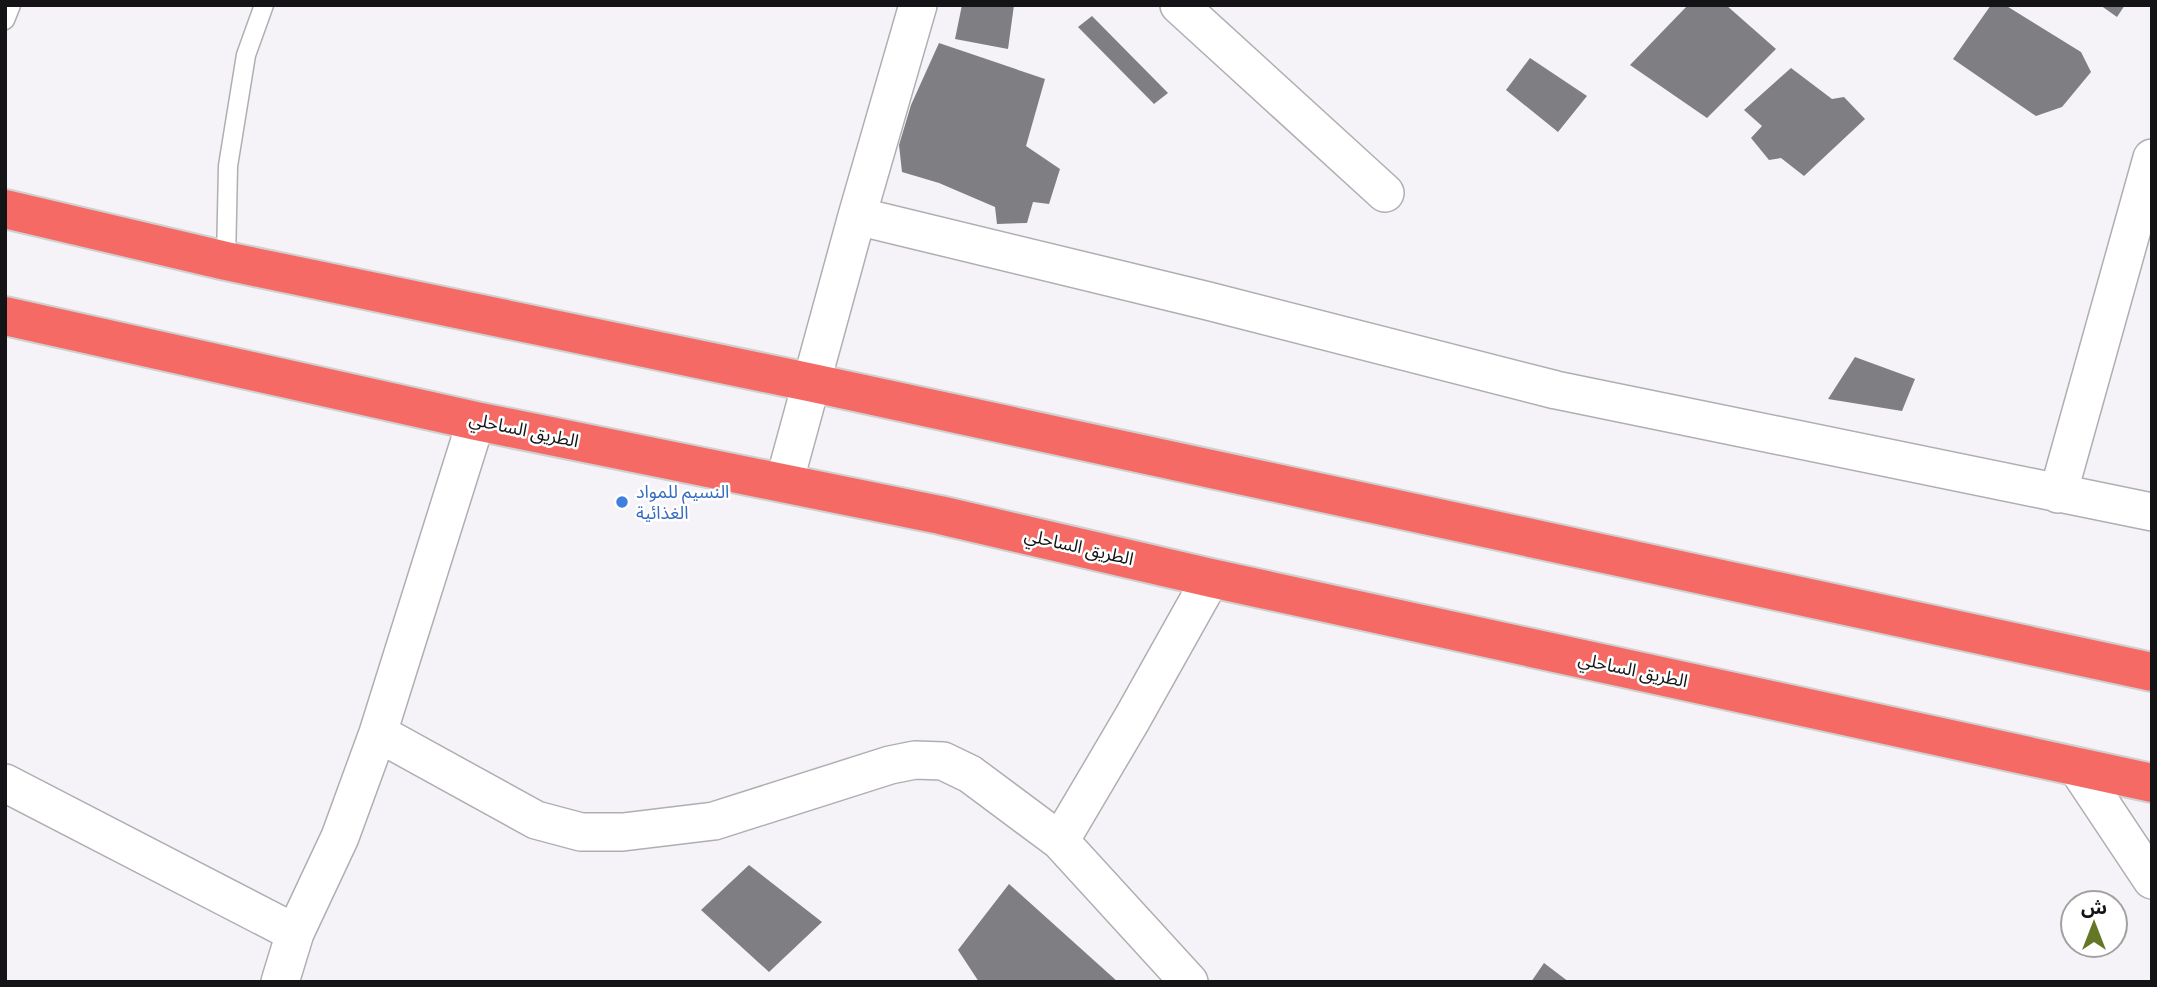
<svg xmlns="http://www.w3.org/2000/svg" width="2157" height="987" font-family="'IBM Plex Sans','Noto Sans Arabic',sans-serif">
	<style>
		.building { fill: #7f7e82 }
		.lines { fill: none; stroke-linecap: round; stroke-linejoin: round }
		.lane-casing { stroke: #afaeb1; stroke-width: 21 }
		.street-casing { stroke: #afaeb1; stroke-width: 40 }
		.highway-casing { stroke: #d0d0d0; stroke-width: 42 }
		.lane { stroke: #fff; stroke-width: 18 }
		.street { stroke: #fff; stroke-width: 37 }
		.highway { stroke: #f66a65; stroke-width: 38 }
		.shop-dot { fill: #3f7fe0; stroke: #fff; stroke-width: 2.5 }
		.labels { text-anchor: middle; stroke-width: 5; stroke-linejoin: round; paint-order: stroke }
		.street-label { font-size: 18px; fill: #141315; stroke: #fff }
		.shop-label { font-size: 18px; fill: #366cbe; stroke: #fff; text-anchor: start }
	</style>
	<rect width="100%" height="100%" fill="#f5f3f7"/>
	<path class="building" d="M962,5H1014L1008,49L955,39Z
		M1688,5H1726L1776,49L1707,118L1630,65Z
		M1991,5H2005L2081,52L2091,72L2062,107L2036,116L1953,59Z
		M2100,5H2125L2117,17Z
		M1092,16L1168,93L1154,104L1078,27Z
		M939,43L1045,79L1026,146L1060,169L1049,204L1033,202L1027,223L997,224L995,207L939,183L902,172L899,145L911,105Z
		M1530,58L1587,96L1558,132L1506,90Z
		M1791,68L1832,99L1844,97L1865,119L1804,176L1781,158L1769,160L1751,138L1762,126L1744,110Z
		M1855,357L1915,379L1902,411L1828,399Z
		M749,865L822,922L769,972L701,910Z
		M1009,884L1118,982H979L958,950Z
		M1544,963L1569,982H1531Z"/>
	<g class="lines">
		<defs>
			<path id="lane" d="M5,20L11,5
				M226,261L228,166L246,55L264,5"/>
			<path id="street" d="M1179,5L1385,193
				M857,216L1208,301L1556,390L2152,512
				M784,483L857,216L918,5
				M2058,494L2152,158
				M378,733L536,820L581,832H623L714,821L890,765L915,760L943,761L970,774L1060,841L1189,982
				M2076,766L2152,880
				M5,783L295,933
				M1060,841L1132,719L1211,578
				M280,982L295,933L340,837L378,733L476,421"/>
			<path id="highway" d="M5,209L226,261L813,383L2152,672
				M5,316L476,421L940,515L1211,578L2152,783"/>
		</defs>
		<use href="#lane" class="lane-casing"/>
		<use href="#street" class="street-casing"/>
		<use href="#highway" class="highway-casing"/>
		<use href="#lane" class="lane"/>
		<use href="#street" class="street"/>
		<use href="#highway" class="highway"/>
	</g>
	<circle class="shop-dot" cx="622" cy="502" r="7"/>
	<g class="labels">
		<g class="street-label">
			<text transform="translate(524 430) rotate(12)" y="6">الطريق الساحلي</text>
			<text transform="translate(1079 547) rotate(13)" y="6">الطريق الساحلي</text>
			<text transform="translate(1633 670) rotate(12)" y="6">الطريق الساحلي</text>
		</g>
		<g class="shop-label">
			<text x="636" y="498">النسيم للمواد<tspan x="636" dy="21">الغذائية</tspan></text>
		</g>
	</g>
	<rect width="2157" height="987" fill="none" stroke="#141315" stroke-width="14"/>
	<g transform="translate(2094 924)"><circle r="33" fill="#ffffff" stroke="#a1a1a1" stroke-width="2"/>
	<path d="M0-5L12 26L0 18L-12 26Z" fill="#637727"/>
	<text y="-10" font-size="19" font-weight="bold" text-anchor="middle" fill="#141315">ش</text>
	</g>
</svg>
